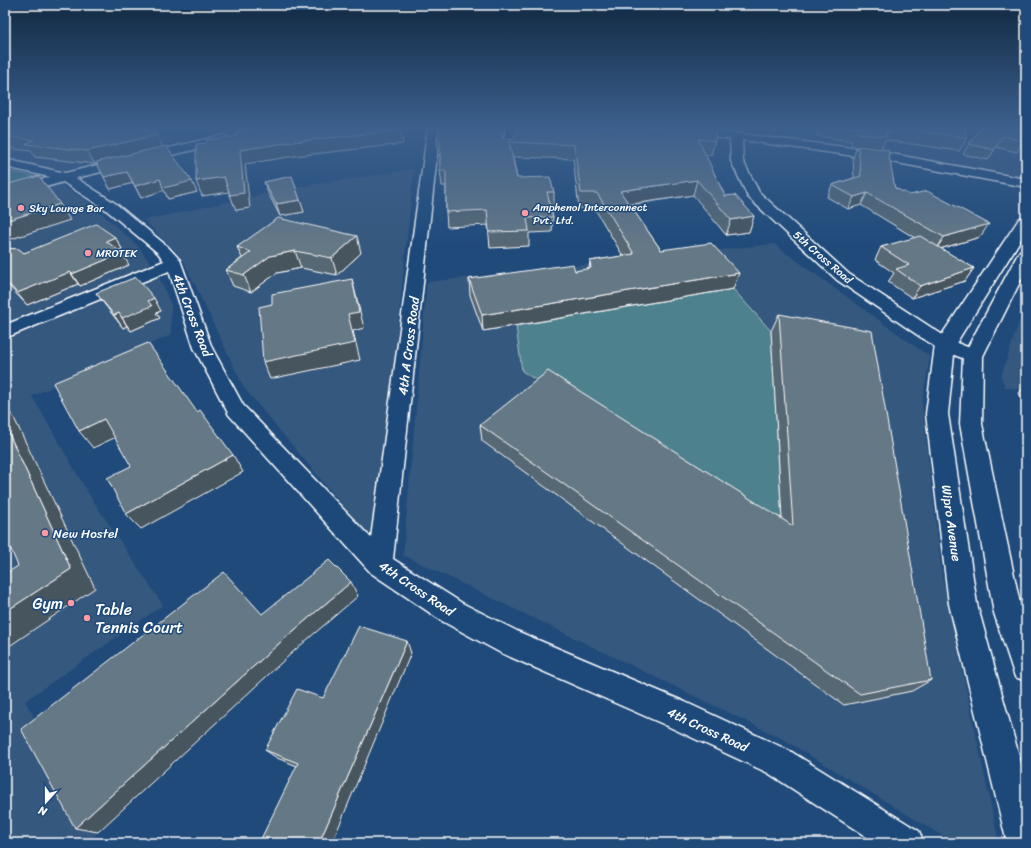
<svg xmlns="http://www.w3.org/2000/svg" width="1031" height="848" font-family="Sriracha,sans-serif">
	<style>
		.built { fill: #34587e }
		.green { fill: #4d818d; stroke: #a6c0c6 }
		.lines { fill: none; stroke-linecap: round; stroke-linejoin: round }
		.minor-casing { stroke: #fff; stroke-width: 3 }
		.major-casing { stroke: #fff; stroke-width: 3 }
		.minor { fill: #1f4a7a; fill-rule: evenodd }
		.major { fill: #1f4a7a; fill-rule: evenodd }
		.wall { fill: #576773; stroke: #fff }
		.shaded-wall { fill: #47545e; stroke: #fff }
		.building { fill: #657886; stroke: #fff }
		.poi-dot { fill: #ff9aa2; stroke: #1f4a7a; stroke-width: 1.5 }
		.labels { text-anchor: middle; stroke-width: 3; stroke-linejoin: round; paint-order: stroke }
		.far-poi-label { font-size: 11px; fill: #fff; stroke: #1f4a7a; text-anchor: start }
		.far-street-label { font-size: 11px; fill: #fff; stroke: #1f4a7a }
		.street-label { font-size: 13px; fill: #fff; stroke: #1f4a7a }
		.poi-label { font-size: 13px; fill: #fff; stroke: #1f4a7a; text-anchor: start }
		.near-poi-label { font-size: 16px; fill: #fff; stroke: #1f4a7a; text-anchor: end }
	</style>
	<rect width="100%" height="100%" fill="#1f4a7a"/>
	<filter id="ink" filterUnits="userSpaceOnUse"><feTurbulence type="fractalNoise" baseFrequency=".025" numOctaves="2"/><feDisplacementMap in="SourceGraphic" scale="8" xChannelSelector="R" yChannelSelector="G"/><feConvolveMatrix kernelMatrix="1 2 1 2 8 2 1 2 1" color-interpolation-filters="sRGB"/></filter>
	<g filter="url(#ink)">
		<path class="built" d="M5,127H62L183,140L65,171L5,160Z
			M682,127H1026V180L855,148Z
			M414,169L376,545L244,388L183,260L144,220L292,188Z
			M60,184L90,203L138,246L158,274L171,305V335L32,396L90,496L163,605L25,701L98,832L88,843H5V199Z
			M774,244L930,357L922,403L923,412L942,575L999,843H954L783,739L403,555L427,282Z
			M1026,301V391L1005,387L1001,376Z"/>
		<path class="green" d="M5,170L40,178L5,189Z
			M733,289L771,331L783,541L522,371L516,326Z"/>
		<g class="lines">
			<defs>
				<path id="minor" d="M428,127H440L393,559L462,603L519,632L685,702L790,751L919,831L924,843H876L768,773L663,724L499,652L442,621L371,573L229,415L194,348L169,271L5,338V325L164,261L158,253L105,209L63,182L5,199V191L50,177L5,167V159L65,173L223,135L227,136L229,139L227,142L76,178L115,203L168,247L180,260L212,348L243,405L371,538Z
					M506,127H518L514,149L512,152H504L502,149Z
					M646,127H686L876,151L1026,179V187L876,159L742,140L743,161L759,192L849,274L952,341L980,352L982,356L980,360L973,362L938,349L837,280L748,197L731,161L730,139L652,130Z"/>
				<path id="major" d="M1026,216V231L955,345L948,414L977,604L1026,781V843H1007L949,604L926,414L935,345L1019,219Z
					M1026,249V270L983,356L982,424L1022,613L1026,624V681L1015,677L994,613L960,424L963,356L1018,254L1020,251Z"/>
			</defs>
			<use href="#minor" class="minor-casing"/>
			<use href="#major" class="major-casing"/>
			<use href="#minor" class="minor"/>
			<use href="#major" class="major"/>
		</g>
		<path class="wall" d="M5,127L163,147L197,192L168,199L164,190L141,198L133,183L110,189L97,164H95L35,157L31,151L5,148Z
			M504,127L503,138L504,139L716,127L715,141L711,155H705L725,196L754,216L749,232L726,235L693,195L630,205L661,250L733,289L483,331L470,295L469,279L575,271L589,269L590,261L623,256L595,209L579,208L573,159L513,157L517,178L554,192V207H551L553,217L552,232L529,233V246L490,248L488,225L447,227L446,212V186H442L440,171V155H438L437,140Z
			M818,127H964L967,138L959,151L885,140L881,149L895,188L980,237L940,249L974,268L965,281L912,298L888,282L894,273L875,260L881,247L915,238L861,205L848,209L827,197L832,185L854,178L853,157L857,147L852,146L851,141L817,136Z
			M981,127L1023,141L1017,152L996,147L988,160L963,154L969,144Z
			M264,182L300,200L304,212L280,216L268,193Z
			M115,237L122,249L118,251L129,265L80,286L78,284L27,305L5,282V248L24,253Z
			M237,247L361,253L337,275L301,268L277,273L251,292L233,286L226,270L242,258Z
			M96,293L161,311L156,313L160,318L131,331L127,326L123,328L105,305Z
			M779,314L931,680L912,691L844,705L482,441L480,425L782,518L771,331Z
			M1026,385V410L1019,393Z
			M1026,440V456L1022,444Z
			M411,653L297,766L277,758L265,750L323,698Z
			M798,839L807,843H783Z"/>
		<path class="shaded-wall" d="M238,127H245L240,131Z
			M502,127H504L501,149L500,135Z
			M401,130L403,144L295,156L245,164L250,208L236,210L230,195L240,150L291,142Z
			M157,135L163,148L95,164L87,151Z
			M127,172L133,183L110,189L104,177Z
			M224,177L229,192L202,196L196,181Z
			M160,179L192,181L197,192L168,199L164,190L141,198L135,186Z
			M697,180L693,195L618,206L620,191Z
			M867,193L861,205L848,209L854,197Z
			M300,200L304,212L280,216L276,204Z
			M60,204L70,220L5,241V221Z
			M754,216L749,232L726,235L731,220Z
			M989,224L980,237L936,250L944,237Z
			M357,236L361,253L337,275L332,258Z
			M115,237L122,249L113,253L106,241Z
			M295,251L301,268L277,273L251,292L244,275L270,256Z
			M122,253L129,265L80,286L72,274Z
			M974,268L965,281L912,298L920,286Z
			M70,272L78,284L27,305L17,293Z
			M739,273L733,289L483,331L482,315Z
			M352,279L364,328L353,331L360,360L270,379L263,362L348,314Z
			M154,298L161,311L156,313L160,318L131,331L122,318L148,301Z
			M119,313L127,326L123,328L114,315Z
			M5,408L13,416L95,588L5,649V612L71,569L5,425Z
			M104,419L118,436L93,448L79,431Z
			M233,455L243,472L141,529L126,514Z
			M351,582L358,596L294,651L98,832L75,828L284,639Z
			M407,641L411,653L332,843H319Z"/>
		<path class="building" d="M5,127H131L153,130L157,135L87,151L26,144L34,140L5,136Z
			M268,127H400L401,130L291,142L240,150L244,193L230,195L224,177L196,181V144L206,143V140L237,136L236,131Z
			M439,127H502L500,135L504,139H512L515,136L517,127H716L715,141L698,139L725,196L735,195L754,216L731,220L697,180L620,191L661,250L711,243L739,273L482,315L469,279L573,264L575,271L591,268L590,261L634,254L597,193H581L574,145L509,142L517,178L550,177L554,192H547L553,217L527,218L529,231L489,232L487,210L446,212V171H440V140H437Z
			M852,127H889V133L886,132L887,137L858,133L857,128Z
			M893,127H964L967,138Z
			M981,127H1026V137L1023,141L1003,136L994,150L969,144Z
			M166,146L192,181L163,188L160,179L135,186L127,172L104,177L96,162Z
			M858,146L888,150L895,188L910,195L927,191L989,224L944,237L867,193L854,197L832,185L861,176Z
			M39,176L60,204L5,221V185Z
			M292,176L300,200L276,204L264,182Z
			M278,218L357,236L332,258L295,251L270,256L244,275L226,270L251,252L237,247Z
			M96,224L115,237L106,241L122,253L72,274L70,272L17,293L5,280V248L19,249L24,253Z
			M920,236L974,268L920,286L896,269L909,265L881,247Z
			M136,277L154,298L148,301L152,306L122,318L119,313L114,315L96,293Z
			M352,279L359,312L348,314L355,343L263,362L259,307L272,304V294Z
			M779,314L872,331L931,680L860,694L480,425L548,371L793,526Z
			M148,343L197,412L200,410L233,455L126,514L107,478L131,466L104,419L79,431L53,383Z
			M5,425L71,569L5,612V574L18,566L5,535Z
			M329,560L351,582L284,639L75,828L21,729L224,572L262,614Z
			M359,626L407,641L319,843H259L298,763L265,750L297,689L323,698Z
			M798,839L807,843H798Z"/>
	</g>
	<linearGradient id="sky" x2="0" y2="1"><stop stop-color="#112943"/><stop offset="0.52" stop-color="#3c608d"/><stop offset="1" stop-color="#3c608d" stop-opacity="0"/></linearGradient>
	<rect width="1031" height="246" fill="url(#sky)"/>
	<g class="poi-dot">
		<circle cx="21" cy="208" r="4"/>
		<circle cx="525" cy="213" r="4"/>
		<circle cx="88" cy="253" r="4"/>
		<circle cx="45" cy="533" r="4"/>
		<circle cx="71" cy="603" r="4"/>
		<circle cx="87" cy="618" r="4"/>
	</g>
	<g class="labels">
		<g class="far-poi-label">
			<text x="533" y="211">Amphenol Interconnect<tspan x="533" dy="13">Pvt. Ltd.</tspan></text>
			<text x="29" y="212">Sky Lounge Bar</text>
			<text x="96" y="257">MROTEK</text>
		</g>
		<g class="far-street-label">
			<text transform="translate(823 257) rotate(41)" y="4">5th Cross Road</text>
		</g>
		<g class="street-label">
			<text transform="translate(193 315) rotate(69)" y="5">4th Cross Road</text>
			<text transform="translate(408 346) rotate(-83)" y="5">4th A Cross Road</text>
			<text transform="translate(952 523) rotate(82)" y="5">Wipro Avenue</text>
			<text transform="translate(417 588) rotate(34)" y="5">4th Cross Road</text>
			<text transform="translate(708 729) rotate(25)" y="5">4th Cross Road</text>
		</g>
		<g class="poi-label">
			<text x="53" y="538">New Hostel</text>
		</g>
		<g class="near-poi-label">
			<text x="63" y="609">Gym</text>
			<text x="95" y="615" text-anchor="start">Table<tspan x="95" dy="18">Tennis Court</tspan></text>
		</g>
	</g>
	<rect width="1031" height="848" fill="none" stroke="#1f4a7a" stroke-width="20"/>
	<rect x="10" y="10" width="1011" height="828" fill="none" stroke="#fff" stroke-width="1.5" filter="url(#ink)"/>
	<g transform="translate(46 802) rotate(201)" stroke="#1f4a7a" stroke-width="3" paint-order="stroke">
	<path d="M0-3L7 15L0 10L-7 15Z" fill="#ffffff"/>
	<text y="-6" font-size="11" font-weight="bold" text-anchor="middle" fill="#ffffff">N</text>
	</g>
</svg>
